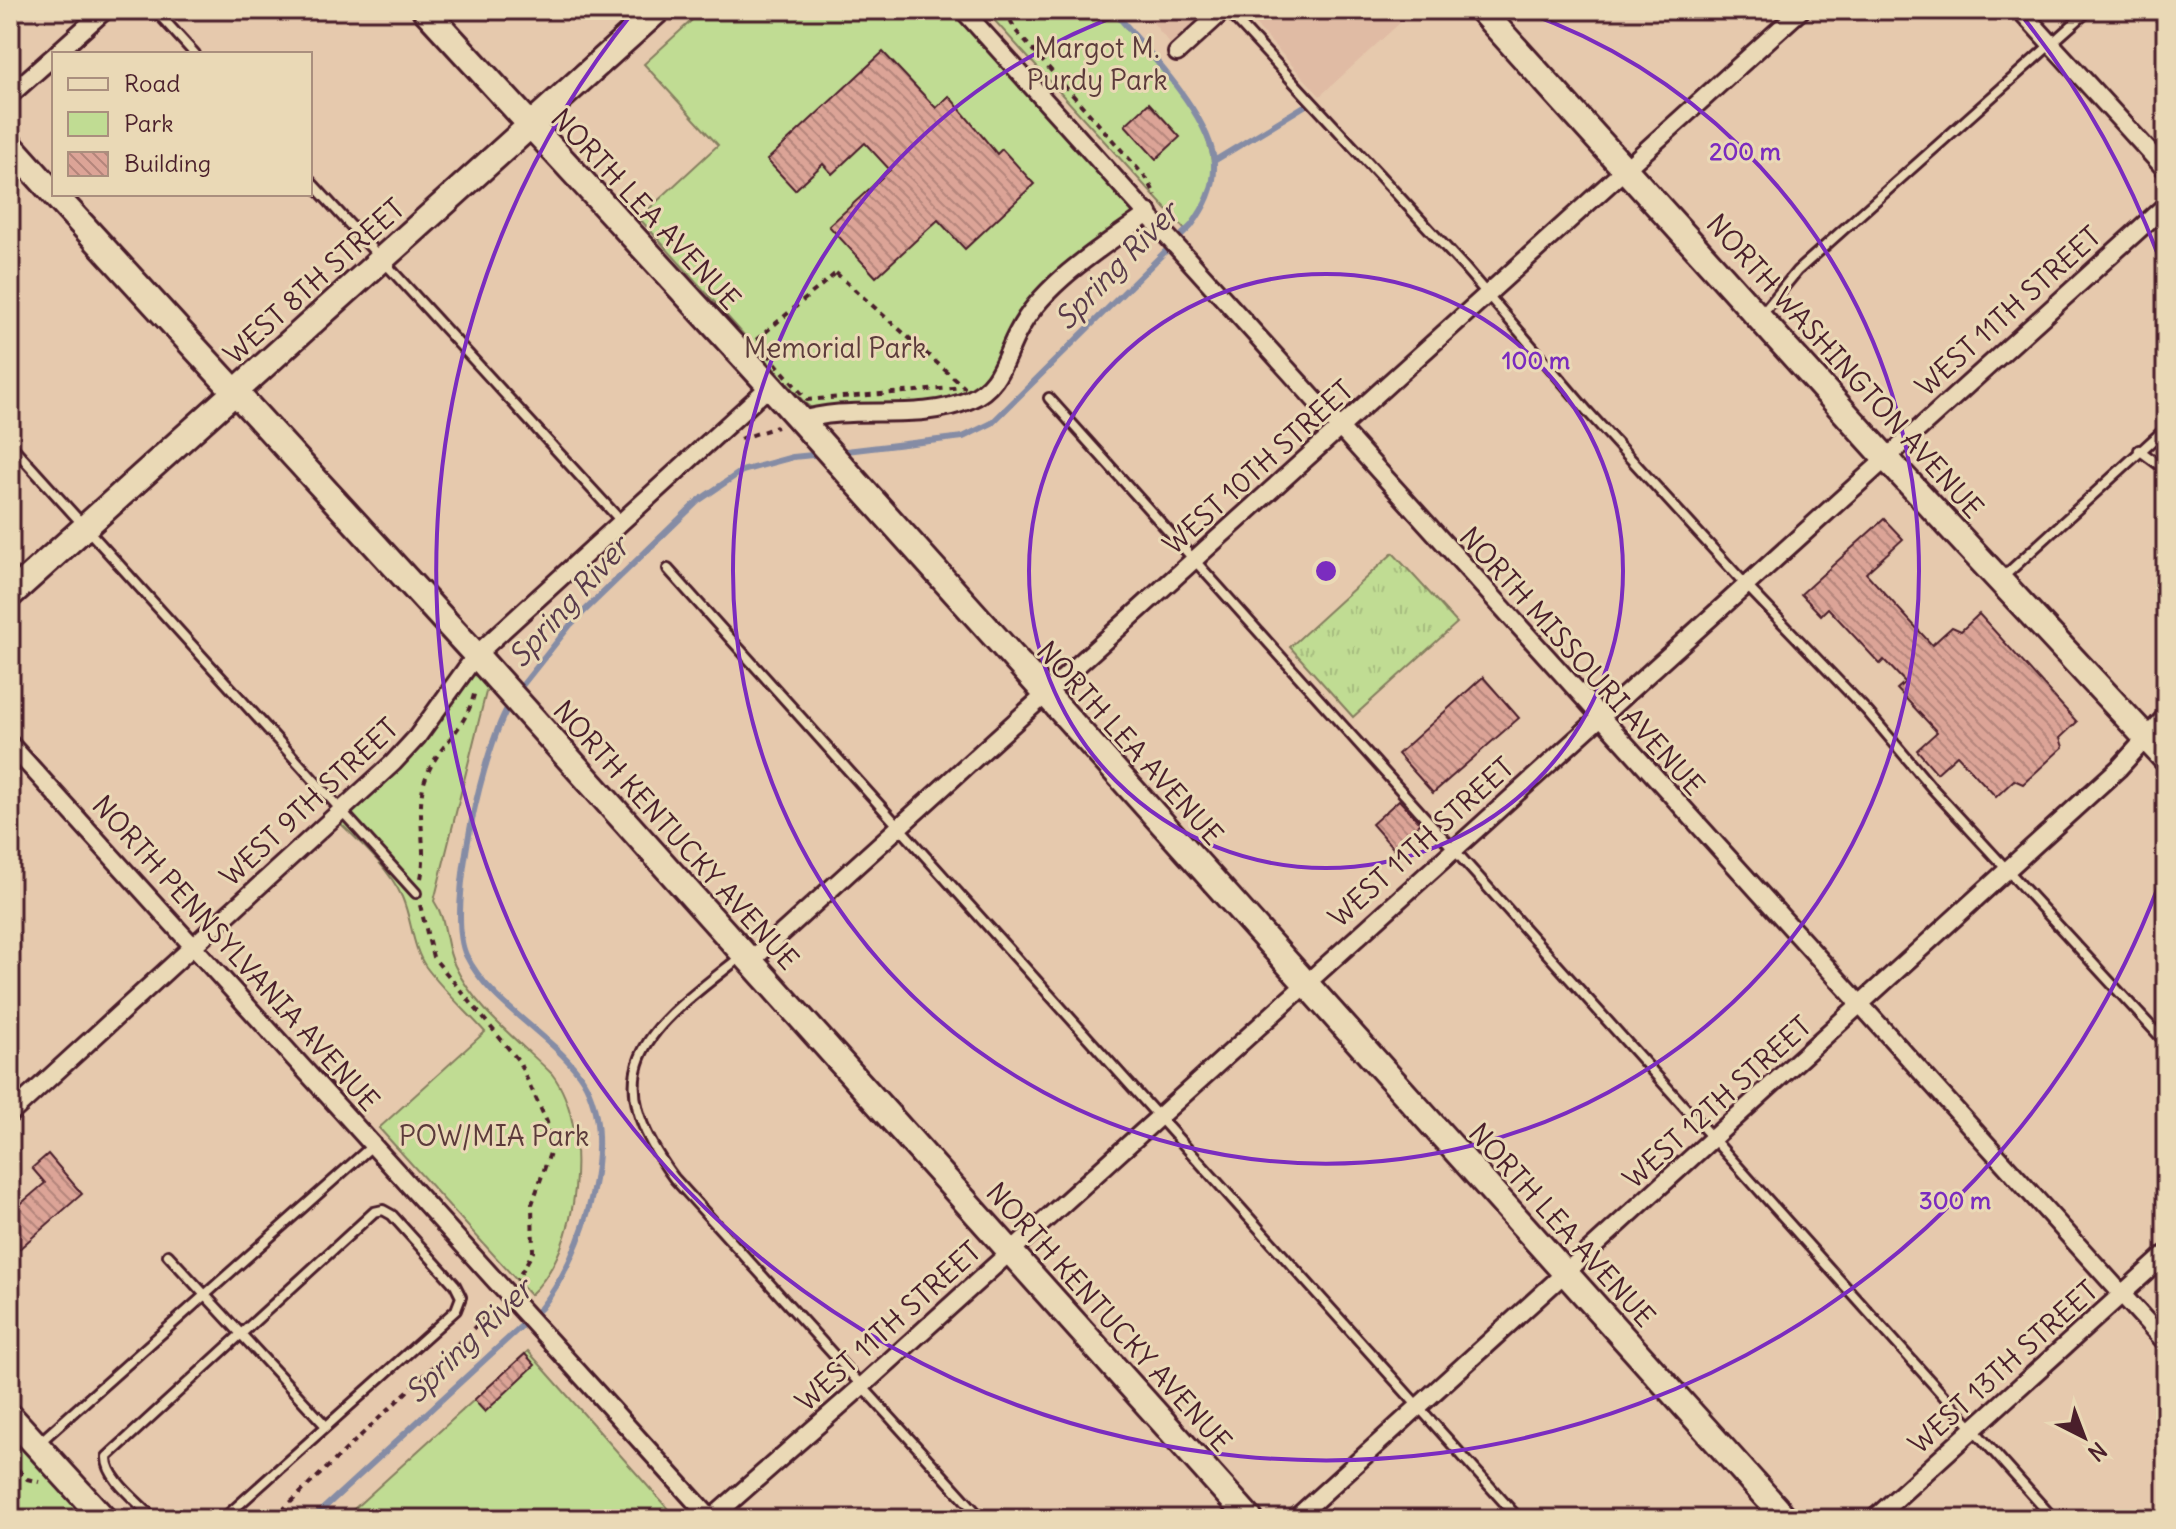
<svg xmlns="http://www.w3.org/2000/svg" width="2176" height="1529" font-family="Delius,sans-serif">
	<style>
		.built { fill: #e0bba4 }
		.grass { fill: url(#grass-tufts); stroke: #857e5f; stroke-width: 2 }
		.green { fill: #c0dc93; stroke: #857e5f; stroke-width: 2 }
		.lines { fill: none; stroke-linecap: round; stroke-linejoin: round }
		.stream { stroke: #858ca5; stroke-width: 6 }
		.building { fill: url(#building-back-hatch); stroke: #4a1f2b; stroke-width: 2 }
		.lane-casing { stroke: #4a1f2b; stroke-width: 14 }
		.street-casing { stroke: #4a1f2b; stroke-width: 22 }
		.secondary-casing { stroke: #4a1f2b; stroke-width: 30 }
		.path { stroke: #4a1f2b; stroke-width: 4; stroke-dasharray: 6 6; stroke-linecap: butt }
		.lane { stroke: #ead9b6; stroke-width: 8 }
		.street { stroke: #ead9b6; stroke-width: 16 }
		.secondary { stroke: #ead9b6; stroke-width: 24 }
		.ring { fill: none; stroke: #7b2cbf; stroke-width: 4 }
		.labels { text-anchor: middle; stroke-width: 6; stroke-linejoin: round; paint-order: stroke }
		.park-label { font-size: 28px; fill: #5c3b3b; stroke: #ead9b6 }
		.street-label { font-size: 28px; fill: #4a1f2b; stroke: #ead9b6 }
		.water-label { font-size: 30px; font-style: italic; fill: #593a4a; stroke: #ead9b6 }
		.centre { fill: #7b2cbf; stroke: #ead9b6; stroke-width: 4 }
		.ring-label { font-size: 24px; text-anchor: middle; font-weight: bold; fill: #7b2cbf; stroke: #ead9b6; stroke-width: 6; stroke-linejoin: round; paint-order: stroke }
	</style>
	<defs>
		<pattern id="grass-tufts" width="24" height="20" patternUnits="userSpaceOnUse" patternTransform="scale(2)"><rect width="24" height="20" fill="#c0dc93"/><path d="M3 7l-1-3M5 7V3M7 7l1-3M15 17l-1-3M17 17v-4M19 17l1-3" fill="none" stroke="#a6bc7f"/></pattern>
		<pattern id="building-back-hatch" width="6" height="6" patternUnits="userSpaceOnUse" patternTransform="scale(2)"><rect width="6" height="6" fill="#dca497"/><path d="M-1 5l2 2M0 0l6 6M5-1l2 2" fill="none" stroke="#b4857b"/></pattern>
	</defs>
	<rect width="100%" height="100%" fill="#e6c9ad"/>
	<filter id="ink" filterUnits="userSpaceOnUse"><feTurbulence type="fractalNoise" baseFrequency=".0125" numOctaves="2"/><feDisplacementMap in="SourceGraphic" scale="16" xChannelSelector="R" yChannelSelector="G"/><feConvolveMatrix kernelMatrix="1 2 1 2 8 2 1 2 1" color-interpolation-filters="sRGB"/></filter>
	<g filter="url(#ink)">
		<path class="built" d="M1143,10H1224L1177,53Z
			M1242,10H1414L1320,96Z"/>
		<path class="grass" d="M1393,553L1457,623L1353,717L1290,647Z"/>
		<path class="green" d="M703,10H963L1149,213L1059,283L1004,366L966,401L820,415L805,403L639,218L718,145L644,64Z
			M985,10H1113C1160,68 1261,157 1186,231Z
			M476,655L500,682L486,692L434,901C448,921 444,945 455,966C475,1009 519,1041 552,1074C593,1128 580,1250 530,1295L379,1128L485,1032C466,1011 443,990 426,967C412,947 412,920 402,897C388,866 358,841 334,817L393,763Z
			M528,1351L676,1518L343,1519Z
			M10,1416L104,1519H10Z"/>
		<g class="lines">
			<path class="stream" d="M1214,161L1306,105
				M838,452L963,437L992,423L1191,226C1205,207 1215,188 1214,164C1213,117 1143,47 1113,10
				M517,692L571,624L698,501L742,471L793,457L823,454
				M312,1519L541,1308C583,1256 623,1134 579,1074C547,1031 490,1004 466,955C445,910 484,743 511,702"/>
		</g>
		<path class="building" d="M883,52L936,108L949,96L997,154L1002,149L1034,184L965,249L938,220L876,277L829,226L890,170L865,143L832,174L823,164L795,190L767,160Z
			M1149,103L1180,137L1156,159L1125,125Z
			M1884,519L1903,539L1866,573L1932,645L1952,627L1961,631L1979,614L2077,722L2060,738L2063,747L2023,784L2014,780L1996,797L1957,755L1937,773L1917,750L1937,732L1897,689L1905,682L1884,660L1880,664L1828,608L1821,615L1801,594Z
			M1483,677L1519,718L1433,793L1398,754Z
			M1399,800L1420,823L1393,848L1372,824Z
			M48,1154L82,1194L10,1257V1213L45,1183L32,1168Z
			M525,1354L535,1365L485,1412L474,1400Z"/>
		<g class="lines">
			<defs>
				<path id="lane" d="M155,10L195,54
					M1227,10L1465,268L1588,412L1745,584L1867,711L1932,788L2166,1043
					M1494,23L1509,10
					M310,181L621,521
					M1762,314L1797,271L2089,10
					M1049,398L2054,1519
					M10,444L416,893
					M2139,450L2166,470
					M668,569L1519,1519
					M2001,579L2166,428
					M743,955C653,1027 590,1063 674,1178L982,1519
					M10,1094L20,1105
					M168,1255L326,1426
					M40,1442L373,1145
					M154,1519C140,1503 106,1479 107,1457L374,1212L383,1210L392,1215L455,1285L461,1297L456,1310L223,1519"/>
				<path id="street" d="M963,10L2166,1343
					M2020,10L2166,170
					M1177,53L1224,10
					M56,54L105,10
					M10,95L54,56
					M799,421C854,403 916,423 969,400C1001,386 1003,360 1018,332C1044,281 1104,247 1149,213
					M10,744L711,1519
					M750,962L1801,10
					M10,1114L393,763L417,737L476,655L770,386
					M711,1519L862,1386L2166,205
					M1295,1519L2119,768L2166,716
					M1874,1519L2166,1254"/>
				<path id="secondary" d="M425,10L770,386L1786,1519
					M1481,10L1885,457L2166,759
					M10,145L54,194
					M54,194L476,655L1250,1519
					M10,595L658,10
					M10,1416L104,1519"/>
			</defs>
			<use href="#lane" class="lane-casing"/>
			<use href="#street" class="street-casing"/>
			<use href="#secondary" class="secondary-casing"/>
			<path class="path" d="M1005,10L1016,31L1147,179L1156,196
				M836,273L964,387L807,400L756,340Z
				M740,439L777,427
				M421,878C428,846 414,808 426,777C439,743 467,730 475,690
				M420,905L433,957L518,1060L547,1122L551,1150L532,1204L533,1252L517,1280
				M10,1461L27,1479L39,1482
				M273,1519L497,1306"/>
			<use href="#lane" class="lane"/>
			<use href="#street" class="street"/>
			<use href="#secondary" class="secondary"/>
		</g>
	</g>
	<g class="ring">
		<circle cx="1326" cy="571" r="297"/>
		<path d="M1519 10A593 593 0 1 1 1133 10"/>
		<path d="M2165 868A890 890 0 1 1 634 11M2018 11A890 890 0 0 1 2165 274"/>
	</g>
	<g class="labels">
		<g class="park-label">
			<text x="1097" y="58">Margot M.<tspan x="1097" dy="32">Purdy Park</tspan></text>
			<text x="835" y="358">Memorial Park</text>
			<text x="494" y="1146">POW/MIA Park</text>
		</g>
		<g class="street-label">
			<text transform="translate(646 209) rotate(47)" y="10">NORTH LEA AVENUE</text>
			<text transform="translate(314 281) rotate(-42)" y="10">WEST 8TH STREET</text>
			<text transform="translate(2008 311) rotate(-42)" y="10">WEST 11TH STREET</text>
			<text transform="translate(1845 366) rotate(48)" y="10">NORTH WASHINGTON AVENUE</text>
			<text transform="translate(1258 467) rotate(-42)" y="10">WEST 10TH STREET</text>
			<text transform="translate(1582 661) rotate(48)" y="10">NORTH MISSOURI AVENUE</text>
			<text transform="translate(1130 743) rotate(48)" y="10">NORTH LEA AVENUE</text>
			<text transform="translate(309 802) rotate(-43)" y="10">WEST 9TH STREET</text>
			<text transform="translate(676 835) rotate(48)" y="10">NORTH KENTUCKY AVENUE</text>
			<text transform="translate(1421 842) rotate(-42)" y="10">WEST 11TH STREET</text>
			<text transform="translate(236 953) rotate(48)" y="10">NORTH PENNSYLVANIA AVENUE</text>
			<text transform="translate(1717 1102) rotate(-42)" y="10">WEST 12TH STREET</text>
			<text transform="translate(1562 1225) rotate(48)" y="10">NORTH LEA AVENUE</text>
			<text transform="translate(1109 1317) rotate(48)" y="10">NORTH KENTUCKY AVENUE</text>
			<text transform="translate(888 1326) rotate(-42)" y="10">WEST 11TH STREET</text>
			<text transform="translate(2003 1367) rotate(-42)" y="10">WEST 13TH STREET</text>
		</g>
		<g class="water-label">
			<text transform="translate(1117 266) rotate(-46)" y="10">Spring River</text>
			<text transform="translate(569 602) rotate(-48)" y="10">Spring River</text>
			<text transform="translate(469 1341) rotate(-44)" y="10">Spring River</text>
		</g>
	</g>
	<circle cx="1326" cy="571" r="12" class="centre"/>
	<g class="ring-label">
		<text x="1745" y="160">200 m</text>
		<text x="1536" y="369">100 m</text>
		<text x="1955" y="1209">300 m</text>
	</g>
	<rect width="2176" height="1529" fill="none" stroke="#ead9b6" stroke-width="40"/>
	<rect x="20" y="20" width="2136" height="1489" fill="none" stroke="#4a1f2b" stroke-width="3" filter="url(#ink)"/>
	<rect x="52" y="52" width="260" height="144" fill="#ead9b6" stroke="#aa8f7e" stroke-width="2"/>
	<rect x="68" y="78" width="40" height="12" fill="#ead9b6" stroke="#aa8f7e" stroke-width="2"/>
	<text x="124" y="92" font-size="24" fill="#4a1f2b">Road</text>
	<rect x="68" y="112" width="40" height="24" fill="#c0dc93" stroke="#aa8f7e" stroke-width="2"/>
	<text x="124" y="132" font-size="24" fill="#4a1f2b">Park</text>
	<rect x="68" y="152" width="40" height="24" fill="url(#building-back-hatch)" stroke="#aa8f7e" stroke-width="2"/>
	<text x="124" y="172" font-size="24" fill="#4a1f2b">Building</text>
	<g transform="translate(2084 1437) rotate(138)" stroke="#ead9b6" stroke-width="6" paint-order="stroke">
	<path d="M0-6L14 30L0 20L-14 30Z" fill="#4a1f2b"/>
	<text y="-12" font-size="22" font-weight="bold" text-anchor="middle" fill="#4a1f2b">N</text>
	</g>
</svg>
